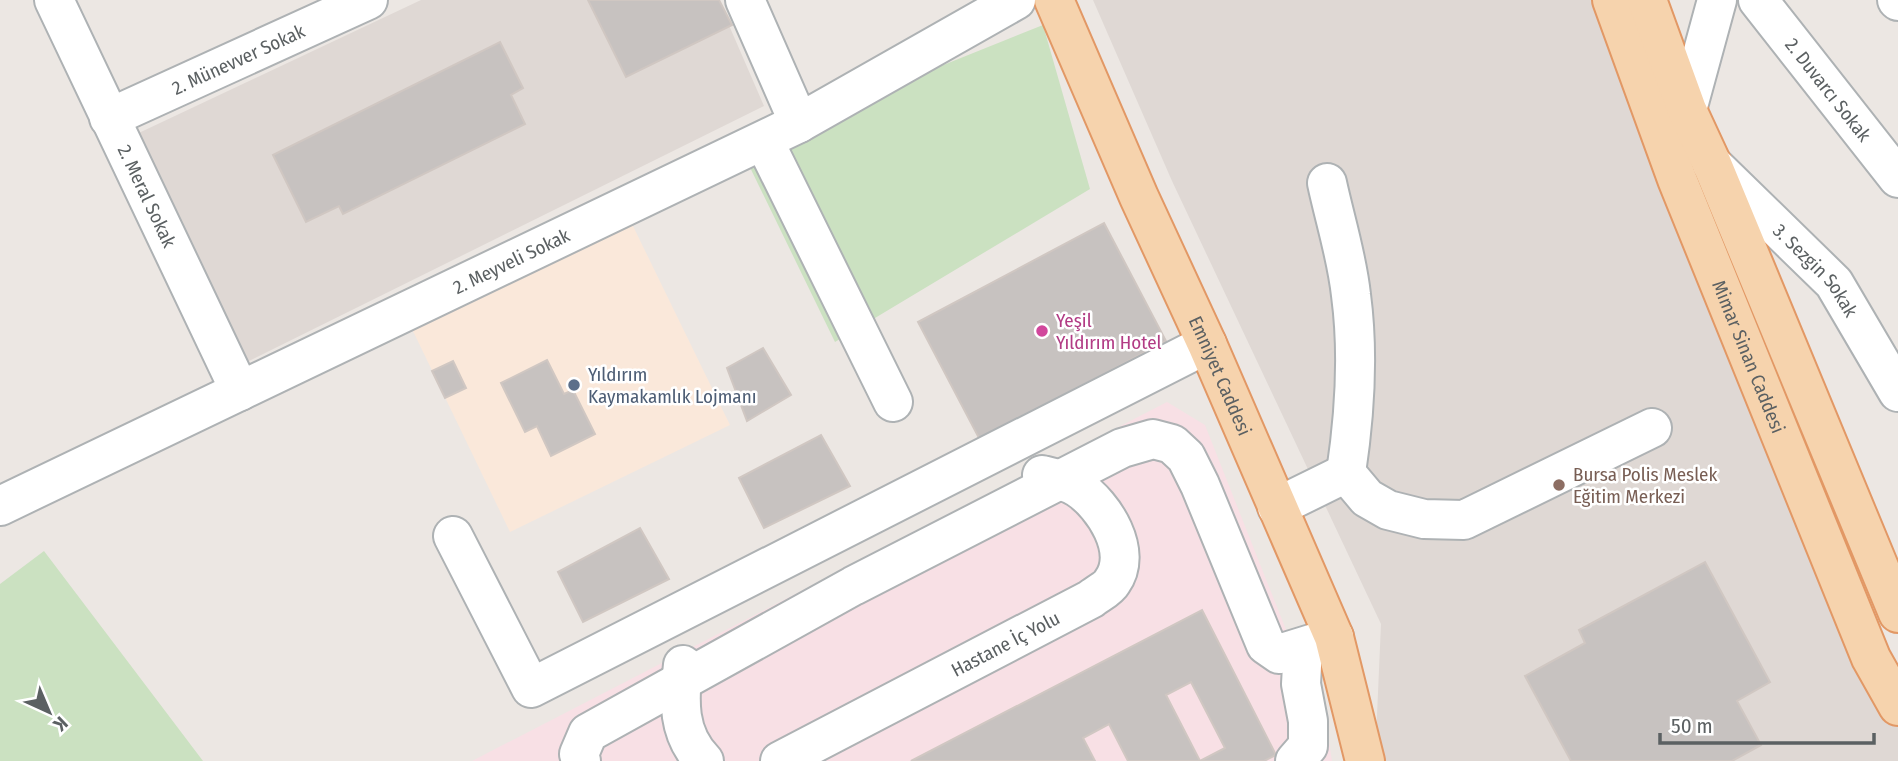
<svg xmlns="http://www.w3.org/2000/svg" width="1898" height="761" font-family="'Fira Sans Condensed',sans-serif">
	<style>
		.commercial { fill: #fae8da }
		.education { fill: #dfd8d4 }
		.medical { fill: #f8e0e5 }
		.green { fill: #cbe1c1 }
		.building { fill: #c7c2c0; stroke: #d0c7c2; stroke-width: 2; fill-rule: evenodd }
		.lines { fill: none; stroke-linecap: round; stroke-linejoin: round }
		.minor-casing { stroke: #aeb2b4; stroke-width: 42 }
		.major-casing { stroke: #e29865; stroke-width: 42 }
		.minor { stroke: #fff; stroke-width: 38 }
		.major { stroke: #f6d3ad; stroke-width: 38 }
		.hotel-dot { fill: #d1479c; stroke: #fff; stroke-width: 2.5 }
		.service-dot { fill: #5c6f8a; stroke: #fff; stroke-width: 2.5 }
		.education-dot { fill: #8d6e63; stroke: #fff; stroke-width: 2.5 }
		.labels { text-anchor: middle; stroke-width: 5; stroke-linejoin: round; paint-order: stroke }
		.street-label { font-size: 19px; fill: #5b6062; stroke: #fff }
		.hotel-label { font-size: 19px; fill: #b23c85; stroke: #fff; text-anchor: start }
		.service-label { font-size: 19px; fill: #4e5e75; stroke: #fff; text-anchor: start }
		.education-label { font-size: 19px; fill: #785e54; stroke: #fff; text-anchor: start }
	</style>
	<rect width="100%" height="100%" fill="#ece7e3"/>
	<path class="commercial" d="M631,222L730,425L510,532L412,329Z"/>
	<path class="education" d="M421,0H718L764,106L239,366L126,139Z
		M1093,0H1612L1898,706V761H1375L1381,624L1172,181Z"/>
	<path class="medical" d="M1167,402L1205,425L1328,736L1332,761H472Z"/>
	<path class="green" d="M1043,25L1090,189L835,342L742,151L799,123Z
		M44,551L203,761H0V584Z"/>
	<path class="building" d="M588,0H719L732,25L626,77Z
		M500,42L523,88L511,95L525,124L343,214L339,206L306,222L273,155Z
		M1104,223L1166,341L980,440L918,322Z
		M763,348L791,395L747,421L727,368Z
		M547,360L564,394L573,390L595,434L551,456L537,426L525,432L501,383Z
		M453,361L466,388L445,398L432,371Z
		M821,435L850,486L764,528L739,478Z
		M640,528L669,579L583,622L558,572Z
		M1705,562L1770,682L1737,701L1761,745L1732,761H1571L1525,676L1585,643L1579,630Z
		M1202,610L1276,755L1264,761H1128L1109,724L1083,738L1095,761H911ZM1191,682L1225,748L1200,761L1166,695Z"/>
	<g class="lines">
		<defs>
			<g id="minor">
				<path id="s1" d="M54,0L240,391"/>
				<path d="M745,0L799,123"/>
				<path id="s2" d="M1758,0L1898,178"/>
				<path d="M1897,0L1898,1"/>
				<path d="M1687,110L1717,0"/>
				<path id="s3" d="M109,118L368,0"/>
				<path d="M764,141L893,402"/>
				<path id="s4" d="M1712,164L1834,283L1898,392"/>
				<path d="M1327,183C1335,220 1347,257 1351,295C1359,355 1355,413 1346,473"/>
				<path id="s5" d="M0,506L799,123L1016,0"/>
				<path d="M1277,507L1346,473L1367,498L1388,510L1424,519L1464,520L1652,428"/>
				<path d="M453,536L531,688L1207,344"/>
				<path d="M683,665C679,700 677,734 704,761"/>
				<path d="M581,761L579,754L588,733L853,586L1122,448L1153,439L1172,444L1186,457L1200,485L1266,645L1279,654L1334,637"/>
				<path id="s6" d="M780,761L1091,599C1097,594 1108,589 1112,582C1134,552 1104,505 1078,488C1067,481 1054,478 1042,475"/>
				<path d="M1295,761L1308,746V721L1301,684L1303,648"/>
			</g>
			<g id="major">
				<path id="s7" d="M1054,0L1139,197L1207,344L1334,637L1365,761"/>
				<path id="s8" d="M1612,0L1677,179L1871,658L1898,706"/>
				<path d="M1647,0L1687,110L1712,164L1898,613"/>
			</g>
		</defs>
		<use href="#minor" class="minor-casing"/>
		<use href="#major" class="major-casing"/>
		<use href="#minor" class="minor"/>
		<use href="#major" class="major"/>
	</g>
	<circle class="hotel-dot" cx="1042" cy="331" r="7"/>
	<circle class="service-dot" cx="574" cy="385" r="7"/>
	<circle class="education-dot" cx="1559" cy="485" r="7"/>
	<g class="labels">
		<g class="street-label">
			<text dy="7" stroke="none"><textPath href="#s3" startOffset="142">2. Münevver Sokak</textPath></text>
			<text dy="7" stroke="none"><textPath href="#s2" startOffset="114">2. Duvarcı Sokak</textPath></text>
			<text dy="7" stroke="none"><textPath href="#s1" startOffset="217">2. Meral Sokak</textPath></text>
			<text dy="7" stroke="none"><textPath href="#s5" startOffset="567">2. Meyveli Sokak</textPath></text>
			<text dy="7" stroke="none"><textPath href="#s4" startOffset="149">3. Sezgin Sokak</textPath></text>
			<text dy="7" stroke="none"><textPath href="#s8" startOffset="382">Mimar Sinan Caddesi</textPath></text>
			<text dy="7" stroke="none"><textPath href="#s7" startOffset="411">Emniyet Caddesi</textPath></text>
			<text dy="7" stroke="none"><textPath href="#s6" startOffset="254">Hastane İç Yolu</textPath></text>
		</g>
		<g class="hotel-label">
			<text x="1056" y="327">Yeşil<tspan x="1056" dy="22">Yıldırım Hotel</tspan></text>
		</g>
		<g class="service-label">
			<text x="588" y="381">Yıldırım<tspan x="588" dy="22">Kaymakamlık Lojmanı</tspan></text>
		</g>
		<g class="education-label">
			<text x="1573" y="481">Bursa Polis Meslek<tspan x="1573" dy="22">Eğitim Merkezi</tspan></text>
		</g>
	</g>
	<g transform="translate(49 712) rotate(136)" stroke="#ffffff" stroke-width="5" paint-order="stroke">
	<path d="M0-5L12 26L0 18L-12 26Z" fill="#5b6062"/>
	<text y="-10" font-size="19" font-weight="bold" text-anchor="middle" fill="#5b6062">K</text>
	</g>
	<path d="M1660 733v10h214v-10" fill="none" stroke="#5b6062" stroke-width="3.5"/>
	<text x="1671" y="733" font-size="21" fill="#5b6062" stroke="#ffffff" stroke-width="5" paint-order="stroke">50 m</text>
</svg>
